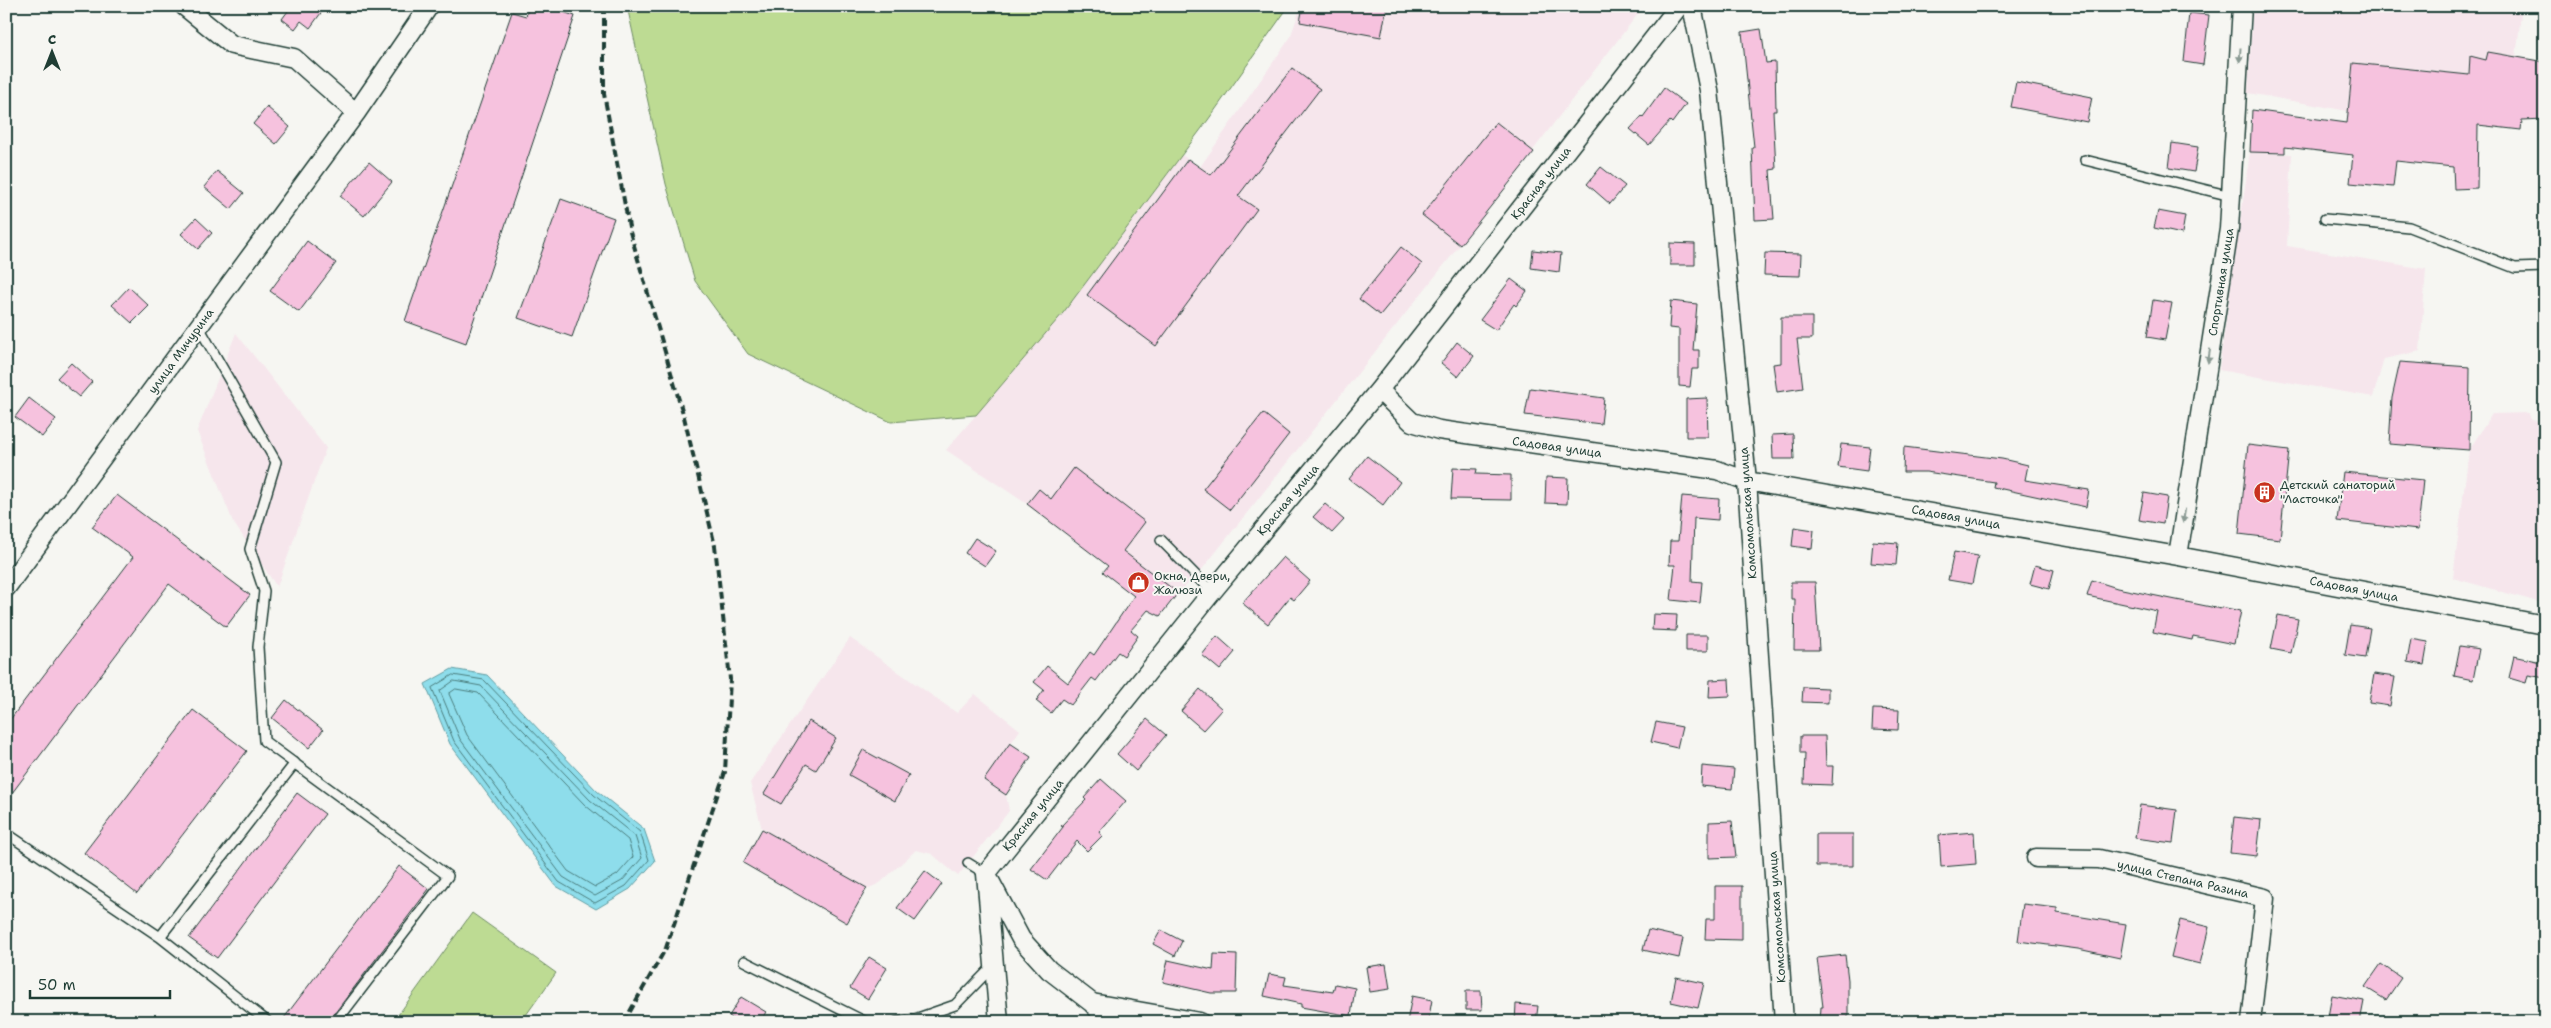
<svg xmlns="http://www.w3.org/2000/svg" width="2551" height="1028" font-family="'Shantell Sans',sans-serif">
	<style>
		.built { fill: #f6e6ec }
		.green { fill: #bddb93; stroke: #6e8c64 }
		.water { fill: #8eddeb; stroke: #629da2 }
		.lines { fill: none; stroke-linecap: round; stroke-linejoin: round }
		.shore { stroke: #4b7d7d; stroke-width: 1 }
		.building { fill: #f6c2de; stroke: #1f3d34 }
		.service-casing { stroke: #1f3d34; stroke-width: 12 }
		.minor-casing { stroke: #1f3d34; stroke-width: 21 }
		.service { stroke: #f6f6f2; stroke-width: 9 }
		.minor { stroke: #f6f6f2; stroke-width: 18 }
		.rail { stroke: #1f3d34; stroke-width: 4; stroke-dasharray: 8 4; stroke-linecap: butt }
		.oneway { fill: #8a9a93 }
		.labels { text-anchor: middle; stroke-width: 4; stroke-linejoin: round; paint-order: stroke }
		.street-label { font-size: 12px; fill: #1f3d34; stroke: #f6f6f2 }
		.poi-label { font-size: 12px; fill: #1f3d34; stroke: #f6f6f2; text-anchor: start }
	</style>
	<rect width="100%" height="100%" fill="#f6f6f2"/>
	<filter id="ink" filterUnits="userSpaceOnUse"><feTurbulence type="fractalNoise" baseFrequency=".02" numOctaves="2"/><feDisplacementMap in="SourceGraphic" scale="10" xChannelSelector="R" yChannelSelector="G"/><feConvolveMatrix kernelMatrix="1 2 1 2 8 2 1 2 1" color-interpolation-filters="sRGB"/></filter>
	<g filter="url(#ink)">
		<path class="built" d="M1301,6H1644L1460,245L1196,577L1178,593L1160,616L1103,572L1108,566L1027,504L946,450L1063,313L1182,155L1200,167L1290,38Z
			M2253,6H2522L2516,57L2489,52L2486,60L2471,56L2469,75L2353,63L2348,111L2248,93Z
			M2250,152L2292,154L2287,246L2426,269L2420,351L2384,359L2373,397L2219,370Z
			M236,333L326,448L277,587L233,522L197,431Z
			M2529,413L2530,420L2545,421V604L2453,578L2469,450L2492,414Z
			M850,638L957,713L975,694L1020,730L985,780L1006,795L1009,811L958,876L932,854L916,850L880,883L867,889L847,923L743,863L762,829L750,783Z"/>
		<path class="green" d="M627,6H1289L1208,120L1063,313L976,415L891,422L748,354L695,281L666,184Z
			M472,913L556,973L521,1022H393Z"/>
		<path class="water" d="M452,669L487,675L597,791L644,829L655,861L630,889L596,909L556,886L450,744L425,684Z"/>
		<g class="lines">
			<path class="shore" d="M453,675L484,680L594,795L640,832L649,860L626,886L595,903L559,882L454,741L432,688Z
				M454,681L481,686L590,800L635,836L642,858L622,881L595,896L563,877L460,739L440,691Z
				M456,689L478,693L585,805L628,840L633,857L617,875L595,887L568,871L467,735L449,694Z"/>
		</g>
		<path class="building" d="M281,6H326L310,28L301,21L295,29L282,19L288,11Z
			M529,6H564L563,12L575,16L466,343L405,321L512,12L526,16Z
			M1303,6H1387L1381,37L1300,22Z
			M2189,13L2209,15L2203,65L2184,62Z
			M1761,29L1766,63L1775,62L1776,111H1773L1776,169L1770,170L1774,219L1755,220L1752,148L1754,147L1742,32Z
			M2488,52L2545,62V119L2522,120L2521,130L2478,125L2477,188L2454,189L2453,167L2396,161L2393,187L2350,183L2353,155L2285,147V153L2250,152L2252,110L2347,123L2353,63L2469,75L2470,56L2486,60Z
			M1292,68L1320,89L1238,196L1257,209L1156,346L1087,295L1188,159L1211,175Z
			M2016,82L2092,97L2087,122L2011,107Z
			M1664,88L1686,104L1672,123L1670,121L1649,145L1630,129L1642,116L1643,117Z
			M267,107L290,127L276,144L253,124Z
			M1496,122L1534,152L1460,245L1422,215Z
			M2172,143L2198,147L2194,172L2169,168Z
			M369,162L392,182L364,216L340,196Z
			M1601,167L1625,186L1610,204L1587,184Z
			M217,171L244,193L231,209L204,187Z
			M561,199L614,218L572,337L518,318Z
			M2158,211L2185,216L2182,234L2154,228Z
			M196,218L212,233L198,249L181,234Z
			M307,241L336,263L299,312L270,291Z
			M1670,243L1695,244V265H1670Z
			M1401,247L1422,264L1380,315L1359,299Z
			M1533,250L1561,253L1559,272L1531,268Z
			M1765,253L1801,254L1800,276L1764,275Z
			M1511,279L1527,291L1516,306L1514,304L1496,330L1480,320Z
			M129,287L149,306L132,323L112,305Z
			M2153,300L2172,303L2165,340L2147,337Z
			M1671,301L1697,304L1693,350H1699V369H1692L1690,387L1679,386V329L1669,328Z
			M1781,317H1812V339H1797L1803,388L1777,392L1773,364L1781,363Z
			M1457,342L1474,356L1458,377L1441,363Z
			M2400,362L2470,367L2469,450L2389,444L2392,398Z
			M71,363L92,382L79,397L57,378Z
			M1530,388L1604,398L1601,424L1525,415Z
			M29,398L56,419L42,437L15,417Z
			M1707,398L1708,437H1686V399Z
			M1263,413L1289,434L1230,510L1203,489Z
			M1793,434L1794,459H1773L1772,435Z
			M1841,444L1870,447L1867,471L1838,467Z
			M2248,445L2289,450L2280,539L2239,534Z
			M1904,447L2002,459L2028,465L2025,480L2089,490L2086,507L1993,487L1994,482L1926,472H1903Z
			M1367,456L1400,482L1383,505L1349,479Z
			M1074,468L1145,522L1123,551L1178,593L1160,616L1148,610L1131,630L1138,636L1124,656L1118,652L1096,681L1092,678L1071,705L1062,699L1051,713L1036,701L1044,690L1034,682L1047,666L1068,683L1090,652L1094,655L1134,596L1103,572L1108,566L1027,504L1039,489L1051,499Z
			M1453,468L1477,469L1476,474L1511,475V500L1451,499Z
			M2343,472L2423,480L2418,530L2337,521Z
			M1546,477L1568,478L1567,504L1545,503Z
			M2144,493L2167,497L2163,524L2139,520Z
			M117,495L250,595L226,627L169,584L6,801V725L133,557L92,527Z
			M1682,496L1719,499L1718,520L1694,518L1692,581L1702,582L1700,603L1671,600L1675,565H1669L1670,541H1678Z
			M1325,504L1344,520L1332,533L1313,517Z
			M1794,527L1814,530L1812,549L1792,546Z
			M975,538L996,551L985,566L965,553Z
			M1873,541L1898,543L1896,565L1871,563Z
			M1954,552L1978,556L1972,584L1948,580Z
			M1283,557L1310,581L1294,600L1290,597L1268,624L1242,603Z
			M2035,565L2054,570L2049,589L2030,584Z
			M2092,580L2117,588L2221,609V607L2241,611L2234,644L2193,636L2192,640L2153,632L2157,611L2087,596Z
			M1791,582H1815L1819,650H1794L1795,599H1791Z
			M1653,614L1677,615L1676,631L1652,630Z
			M2278,615L2298,619L2291,653L2271,649Z
			M2350,625L2370,628L2365,658L2345,655Z
			M1686,635H1708V651H1686Z
			M1217,636L1235,652L1220,670L1202,655Z
			M2411,639L2428,642L2424,665L2407,662Z
			M2460,646L2479,649L2473,680L2454,676Z
			M2514,656L2545,663V678L2528,675L2526,683L2509,678Z
			M2374,674L2395,677L2390,706L2369,703Z
			M1729,679L1730,696L1709,697L1710,680Z
			M1803,687L1828,688V703L1802,702Z
			M1200,689L1222,709L1203,730L1181,711Z
			M286,700L323,730L309,748L272,718Z
			M1873,709L1899,710L1898,730L1872,729Z
			M193,710L247,751L137,894L84,853Z
			M1147,719L1166,735L1136,771L1117,754Z
			M809,721L836,738L816,770L806,764L781,804L764,794Z
			M1656,722L1682,727L1677,748L1651,742Z
			M1800,736H1825L1826,766H1833L1832,785L1804,784L1805,753H1800Z
			M1010,743L1031,757L1006,795L984,780Z
			M863,750L909,775L895,801L849,775Z
			M1702,766L1734,769L1732,789L1701,786Z
			M1101,779L1126,801L1099,832L1102,836L1087,851L1077,841L1047,880L1031,869L1063,827L1061,826L1086,800L1084,798Z
			M297,793L325,814L217,958L189,938Z
			M2140,805L2177,810L2173,843L2135,838Z
			M2234,817L2261,820L2257,856L2230,853Z
			M1732,821L1736,857L1709,858V822Z
			M762,829L867,888L847,923L743,863Z
			M1974,832L1976,864L1941,867L1939,835Z
			M1816,834H1853V866H1816Z
			M399,866L429,889L328,1022H281Z
			M925,871L942,884L915,921L897,908Z
			M1715,886H1742V940L1705,939L1706,919H1715Z
			M2023,904L2057,908V913L2126,924L2120,958L2078,949L2018,941Z
			M2180,920L2209,927L2200,964L2171,957Z
			M1161,930L1182,941L1175,956L1153,944Z
			M1648,930L1683,938L1679,958L1643,950Z
			M1214,954L1237,955L1236,993H1211L1163,982L1168,960L1213,970Z
			M1845,955L1848,980V1022H1820L1821,1007H1823L1817,958Z
			M869,957L887,968L868,999L850,988Z
			M1386,964L1390,989L1370,992L1366,967Z
			M2381,964L2401,978L2386,1000L2365,987Z
			M1269,974L1286,977L1284,985L1333,992L1335,984L1355,988L1351,1016L1301,1007V1004L1264,996Z
			M1676,977L1704,983L1698,1008L1671,1002Z
			M1466,991H1481L1482,1010H1466Z
			M2332,995L2364,1001L2360,1022H2327Z
			M1412,996L1432,1000L1428,1022H1407Z
			M741,997L766,1012L760,1022H738L729,1016Z
			M1516,1004L1538,1006L1536,1022H1515Z"/>
		<g class="lines">
			<defs>
				<path id="service" d="M2085,160L2231,196
					M2325,219L2409,227L2515,268L2545,267
					M199,327L276,462L250,549L264,591L258,647L264,741L448,876L336,1022
					M1161,540L1212,592
					M6,833L160,937L268,1022
					M968,863L986,874
					M160,937L295,763
					M744,961L866,1022
					M897,1022L915,1019L955,1005L994,965"/>
				<path id="minor" d="M184,6L232,45L294,58L356,113
					M1692,6L1709,90L1747,481L1784,1022
					M1379,390L1412,422L1439,430L1717,470L1747,481L2178,556L2545,625
					M2178,556L2229,229L2242,6
					M6,588L356,113L429,6
					M2036,858L2099,859L2265,898L2251,1022
					M990,881L1021,939L1049,970L1092,1003L1200,1022
					M1092,1003L1109,1022
					M999,1022L986,874L1212,592L1379,390L1679,6"/>
			</defs>
			<use href="#service" class="service-casing"/>
			<use href="#minor" class="minor-casing"/>
			<use href="#service" class="service"/>
			<use href="#minor" class="minor"/>
			<path class="rail" d="M604,6V94L630,232L684,417L715,546L730,679L725,772L666,948L624,1022"/>
		</g>
		<defs><path id="oneway-solid" d="M-6-.8H1V-3.2L6.5 0L1 3.2V.8H-6Z" transform="scale(1.25)"/></defs>
		<g class="oneway">
			<use href="#oneway-solid" transform="translate(2240 55) rotate(94)"/>
			<use href="#oneway-solid" transform="translate(2209 356) rotate(99)"/>
			<use href="#oneway-solid" transform="translate(2184 516) rotate(99)"/>
		</g>
	</g>
	<defs>
		<symbol id="building-disc" viewBox="-11 -11 22 22"><circle r="9.5" fill="#c8321e" stroke="#f6f6f2"/><path d="M-4-6H4V6H1V3H-1V6H-4ZM-2.5-4.3h1.7v1.8h-1.7ZM.8-4.3h1.7v1.8H.8ZM-2.5-1h1.7V.8h-1.7ZM.8-1h1.7V.8H.8Z" fill="#fff"/></symbol>
		<symbol id="shop-disc" viewBox="-11 -11 22 22"><circle r="9.5" fill="#c8321e" stroke="#f6f6f2"/><path d="M-5-2.5h2.3a2.7 3.5 0 0 1 5.4 0H5L5.5 6h-11ZM-1.5-2.5h3a1.5 2.3 0 0 0-3 0Z" fill="#fff"/></symbol>
	</defs>
	<g fill-rule="evenodd">
		<use href="#building-disc" x="2252" y="480" width="25" height="25"/>
		<use href="#shop-disc" x="1126" y="570" width="25" height="25"/>
	</g>
	<g class="labels">
		<g class="street-label">
			<text transform="translate(1541 183) rotate(-52)" y="4">Красная улица</text>
			<text transform="translate(2221 282) rotate(-81)" y="4">Спортивная улица</text>
			<text transform="translate(181 351) rotate(-54)" y="4">улица Мичурина</text>
			<text transform="translate(1557 447) rotate(8)" y="4">Садовая улица</text>
			<text transform="translate(1288 500) rotate(-50)" y="4">Красная улица</text>
			<text transform="translate(1748 513) rotate(-94)" y="4">Комсомольская улица</text>
			<text transform="translate(1956 517) rotate(10)" y="4">Садовая улица</text>
			<text transform="translate(2354 589) rotate(11)" y="4">Садовая улица</text>
			<text transform="translate(1033 815) rotate(-51)" y="4">Красная улица</text>
			<text transform="translate(2183 879) rotate(13)" y="4">улица Степана Разина</text>
			<text transform="translate(1777 917) rotate(-94)" y="4">Комсомольская улица</text>
		</g>
		<g class="poi-label">
			<text x="2280" y="489">Детский санаторий<tspan x="2280" dy="14">"Ласточка"</tspan></text>
			<text x="1154" y="580">Окна, Двери,<tspan x="1154" dy="14">Жалюзи</tspan></text>
		</g>
	</g>
	<rect width="2551" height="1028" fill="none" stroke="#f6f6f2" stroke-width="25"/>
	<rect x="12" y="12" width="2526" height="1003" fill="none" stroke="#1f3d34" stroke-width="2" filter="url(#ink)"/>
	<g transform="translate(52 52)" stroke="#f6f6f2" stroke-width="4" paint-order="stroke">
	<path d="M0-4L9 19L0 12L-9 19Z" fill="#1f3d34"/>
	<text y="-8" font-size="14" font-weight="bold" text-anchor="middle" fill="#1f3d34">С</text>
	</g>
	<path d="M30 990v8h140v-8" fill="none" stroke="#1f3d34" stroke-width="2.5"/>
	<text x="38" y="990" font-size="15" fill="#1f3d34" stroke="#f6f6f2" stroke-width="4" paint-order="stroke">50 m</text>
</svg>
